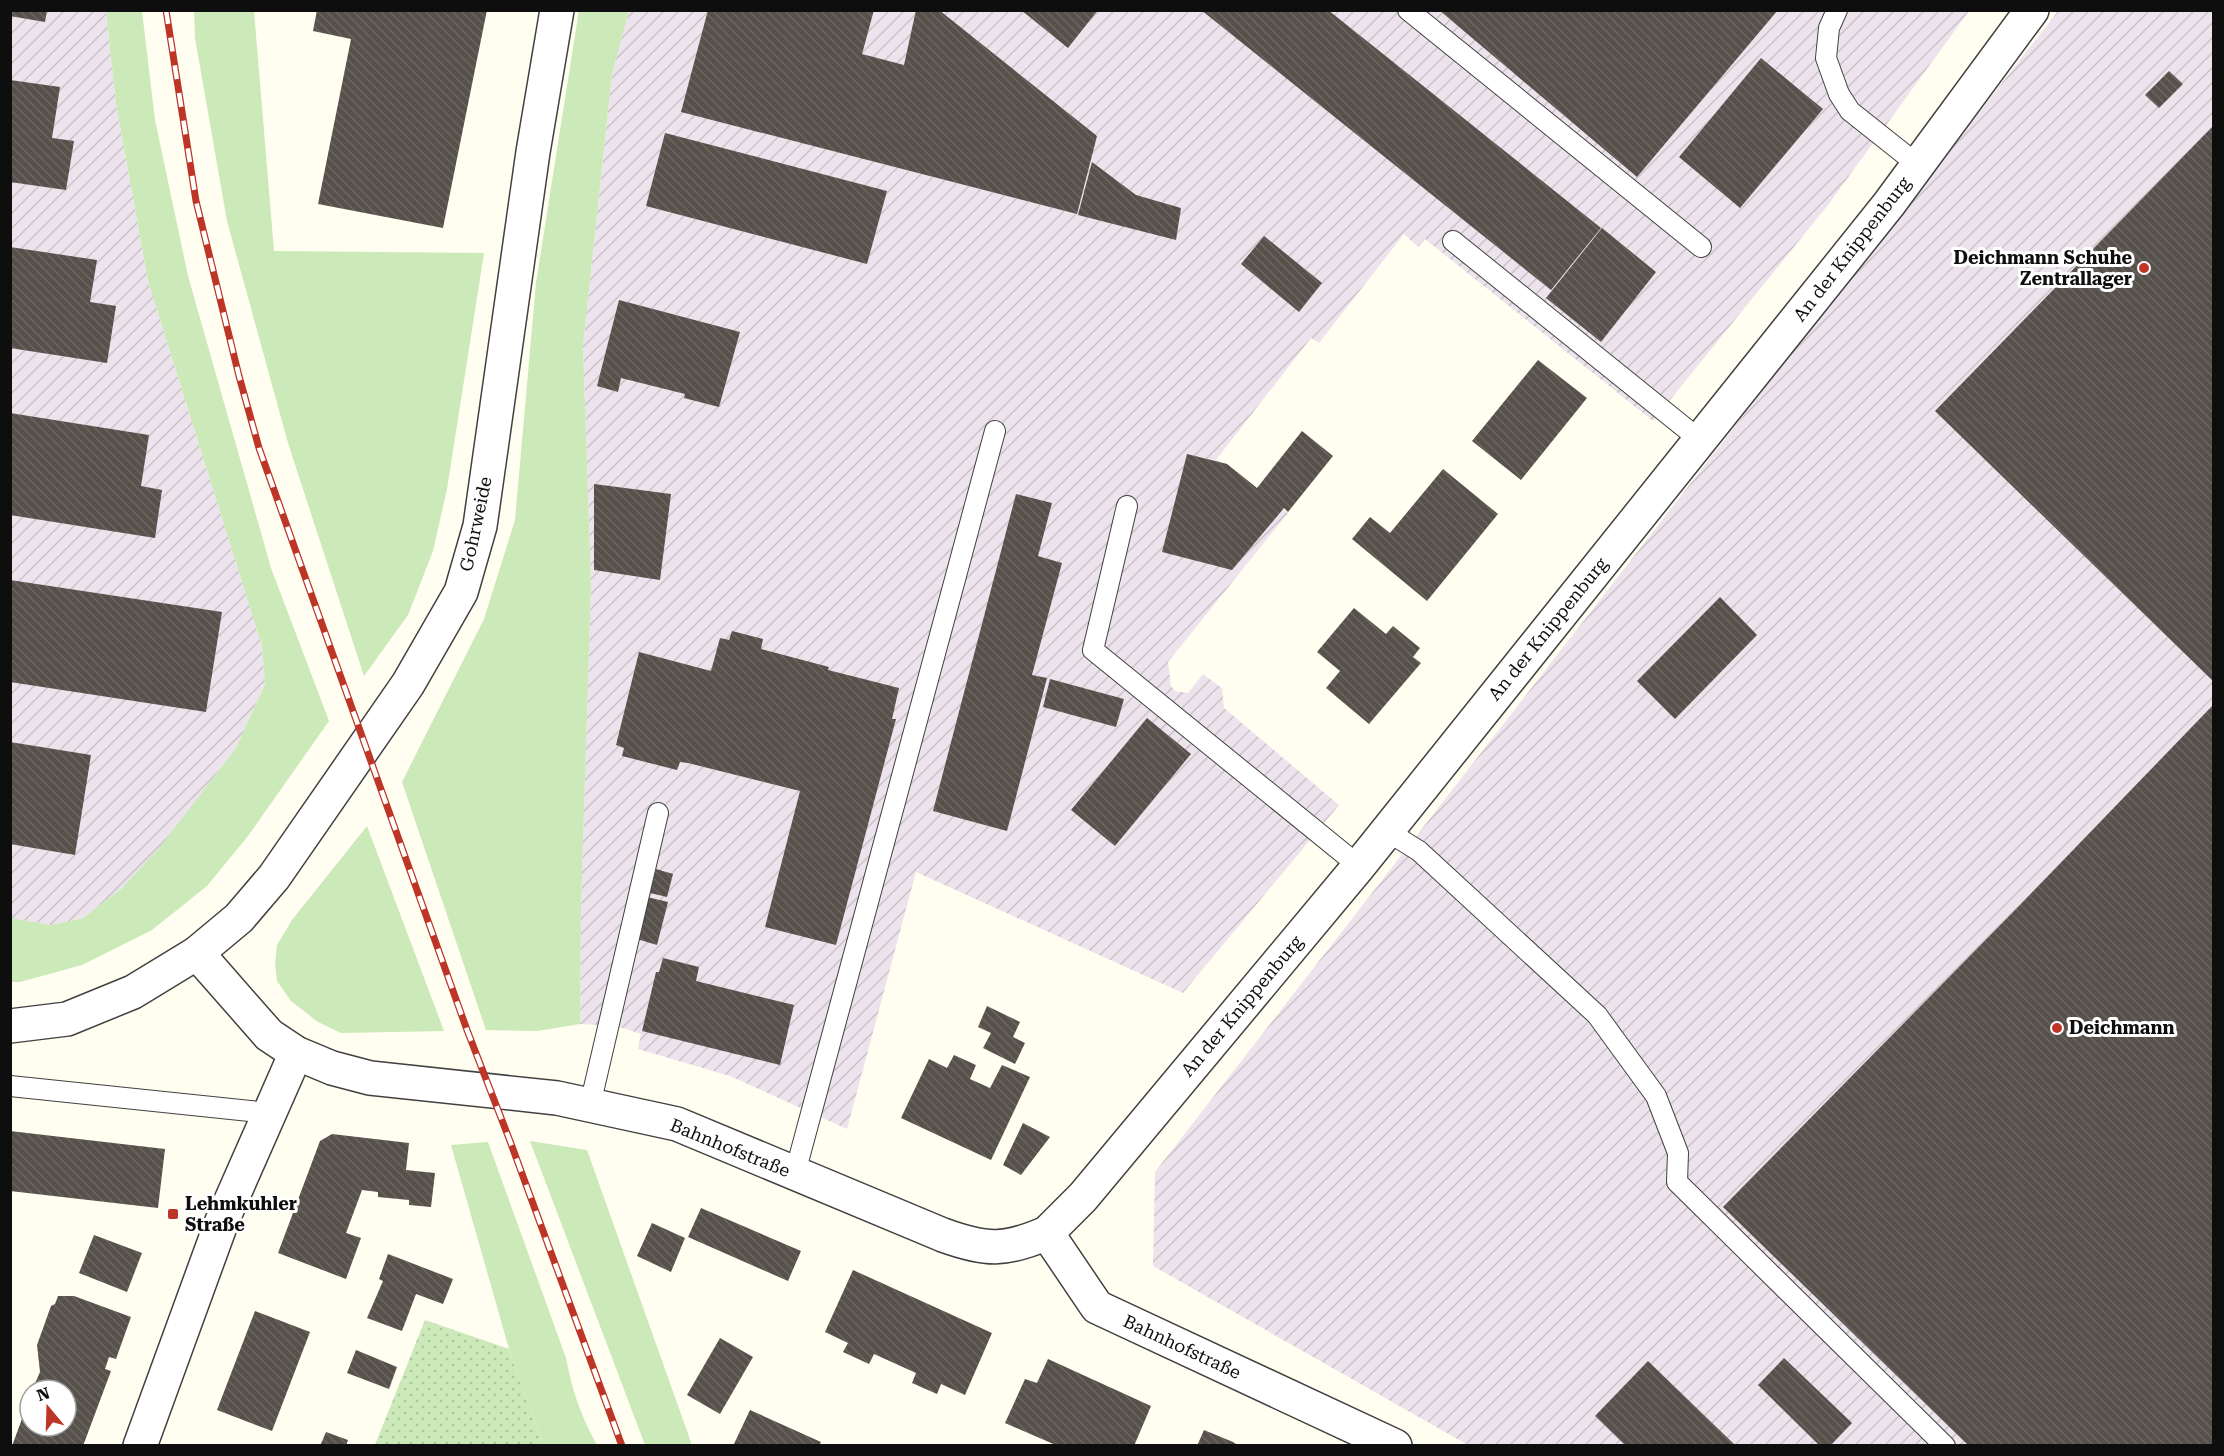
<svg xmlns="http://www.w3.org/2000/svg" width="2224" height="1456" font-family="'Roboto Serif',serif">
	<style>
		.industrial { fill: url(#industrial-furrows) }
		.grass { fill: #cbe9b9 }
		.garden { fill: url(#garden-dots) }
		.building { fill: url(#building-back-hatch) }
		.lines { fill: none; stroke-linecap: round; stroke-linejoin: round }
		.service-casing { stroke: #414141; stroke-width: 22 }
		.minor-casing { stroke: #414141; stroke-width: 36 }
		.tertiary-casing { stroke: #414141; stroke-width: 36 }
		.service { stroke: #fff; stroke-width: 20 }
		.minor { stroke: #fff; stroke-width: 33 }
		.tertiary { stroke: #fff; stroke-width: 33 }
		.rail-casing { stroke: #bd3527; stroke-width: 7 }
		.rail { stroke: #fff; stroke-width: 4.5; stroke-dasharray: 14; stroke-linecap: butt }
		.poi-dot { fill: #bd3527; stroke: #fff; stroke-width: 2 }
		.labels { text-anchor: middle; stroke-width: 6; stroke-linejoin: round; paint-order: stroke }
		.street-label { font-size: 18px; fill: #0e0e0e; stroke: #fff }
		.poi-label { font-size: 18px; font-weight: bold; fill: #0e0e0e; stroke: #fff; text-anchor: start }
	</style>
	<defs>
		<pattern id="industrial-furrows" width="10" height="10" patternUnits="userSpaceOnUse" patternTransform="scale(1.5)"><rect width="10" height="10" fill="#ede3ec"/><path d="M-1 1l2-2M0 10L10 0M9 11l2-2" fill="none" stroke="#cac2c9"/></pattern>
		<pattern id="garden-dots" width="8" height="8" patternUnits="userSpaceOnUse" patternTransform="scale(1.5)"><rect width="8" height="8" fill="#cbe9b9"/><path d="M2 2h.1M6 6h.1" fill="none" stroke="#adc79e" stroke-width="1.8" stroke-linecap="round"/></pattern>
		<pattern id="building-back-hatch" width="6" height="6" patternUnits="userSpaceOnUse" patternTransform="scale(1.5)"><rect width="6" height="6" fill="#57514b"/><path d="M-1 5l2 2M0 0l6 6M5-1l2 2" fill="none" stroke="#6a6561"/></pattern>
	</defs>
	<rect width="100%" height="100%" fill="#fffef0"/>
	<path class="industrial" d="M10,11H106L116,104L148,281L262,646L265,684L236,748L161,847L121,889L83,918L51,925L10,918Z
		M629,11H1969L1828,205L1653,421L1425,239L1418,247L1404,234L1319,343L1311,338L1216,460L1227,464L1288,513L1168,662L1171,686L1175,691L1188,693L1203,674L1222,688L1224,708L1339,805L1183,993L916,872L847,1129L730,1076L638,1049L641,1034L617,1026L580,1024L581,906L591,584L583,346L612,74Z
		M2058,11H2213V1445H1468L1153,1266L1155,1172Z"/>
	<path class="grass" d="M579,10L629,11L612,74L583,346L591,584L581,906L580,1024L537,1031L486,1030L402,782L484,619L515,520L536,283Z
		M106,11H142L155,120L188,276L271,568L329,721L248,836L207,886L152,930L82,965L20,982H11V918L51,925L83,918L121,889L160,847L236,748L265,684L262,646L148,281L116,104Z
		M194,11H254L274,251L484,253L447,489L433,551L408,615L364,676L288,443L227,221L195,38Z
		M367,826L444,1031L341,1033L318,1022L291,1001L277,981L275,963L277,945L292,920Z
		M530,1141L587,1150L692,1445H645Z
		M488,1142L566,1358C572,1390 581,1417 597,1445H543L509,1349L451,1145Z"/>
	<path class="garden" d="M425,1320L509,1349L543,1445H375Z"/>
	<path class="building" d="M10,10H47L45,22L10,16Z
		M317,10H487L443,228L318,204L351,39L313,31Z
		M708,10H874L862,54L904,65L916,10H939L1097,136L1077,214L681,112Z
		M1021,10H1098L1068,48Z
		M1201,10H1328L1601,228L1551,290Z
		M1439,10H1778L1637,177Z
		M1761,58L1823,109L1740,208L1679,157Z
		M2169,71L2183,84L2159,108L2145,95Z
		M10,80L60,87L52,138L74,141L66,190L10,182Z
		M2214,125V682L1935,411Z
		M665,133L887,191L867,264L646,206Z
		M1092,162L1136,195L1181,208L1176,240L1078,215Z
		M1602,228L1656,272L1601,342L1546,298Z
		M1264,236L1322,283L1299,312L1241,264Z
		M10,247L97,260L90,302L116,306L107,363L10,348Z
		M619,300L740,332L719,407L684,398L685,394L621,378L618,392L597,386Z
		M1538,360L1587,398L1521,480L1472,441Z
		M10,413L149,435L141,486L162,490L155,538L10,515Z
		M1302,431L1333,456L1288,512L1284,508L1232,570L1162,552L1187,454L1227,464L1257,488Z
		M1443,469L1498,514L1427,601L1352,539L1370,517L1390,533Z
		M594,484L671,494L660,580L594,570Z
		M1016,494L1052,503L1038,556L1062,563L1032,675L1047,678L1007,831L933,811Z
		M10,580L222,612L206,712L10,682Z
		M1720,597L1757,635L1675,719L1637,681Z
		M1354,608L1386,634L1393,626L1420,648L1413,657L1421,663L1369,724L1326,688L1340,671L1317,652Z
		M732,631L763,639L761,649L829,667L828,670L899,688L892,719H896L836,945L765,927L800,791L688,763L680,762L677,770L622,756L624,748L616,745L639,652L711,671L720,638L729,640Z
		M1050,679L1124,699L1116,727L1043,707Z
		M2214,704V1446H1969L1723,1207L2021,904Z
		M1147,718L1191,754L1115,846L1071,810Z
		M10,742L91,755L75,855L10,844Z
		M656,869L673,874L667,897L650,893Z
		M647,897L668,902L657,945L637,939Z
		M663,958L699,967L696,981L794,1005L780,1065L642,1031L656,972H659Z
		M987,1006L1020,1022L1013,1037L1025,1043L1015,1064L983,1048L991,1033L978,1027Z
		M954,1055L976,1065L970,1079L990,1088L1002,1065L1030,1077L991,1160L901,1118L929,1059L947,1068Z
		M1023,1123L1050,1137L1021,1175L1003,1165Z
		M10,1131L165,1149L158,1208L10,1191Z
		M332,1134L409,1143L406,1170L435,1173L431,1207L409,1205V1200L378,1197V1192L362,1190L346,1233L361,1238L346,1279L278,1253L320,1141Z
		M701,1208L801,1251L788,1281L688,1237Z
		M652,1223L685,1238L671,1272L637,1256Z
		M94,1235L142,1253L127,1292L79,1273Z
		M388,1254L453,1279L443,1304L416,1294L402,1331L367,1318L383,1281L379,1279Z
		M853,1270L992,1333L965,1395L941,1384L937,1394L912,1383L916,1373L874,1354L869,1364L843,1352L848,1343L825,1332Z
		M58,1296H74L131,1317L116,1359L109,1357L105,1369L111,1371L83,1446H12L30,1397V1426H66V1390H32L40,1372L37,1345L51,1306L55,1304Z
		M255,1311L310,1332L272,1431L217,1410Z
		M720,1338L753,1357L720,1414L687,1395Z
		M356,1350L397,1367L389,1389L347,1373Z
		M1784,1358L1852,1423L1830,1446H1820L1758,1385Z
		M1048,1359L1151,1406L1134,1446H1058L1005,1423L1025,1379L1037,1383Z
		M1648,1361L1736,1446H1626L1595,1416Z
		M750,1410L821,1442L819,1446H733Z
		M1204,1430L1233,1442L1239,1446H1197Z
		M326,1432L348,1440L346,1446H320Z"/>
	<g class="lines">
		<defs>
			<path id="service" d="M1408,10L1701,247
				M1837,10L1829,28L1826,58L1839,94L1850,111L1918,165
				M1453,241L1700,440
				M1127,506L1093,650L1359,866
				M1387,831L1419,851L1597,1015L1656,1096L1678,1153L1677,1182L1945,1446
				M10,1086L269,1113
				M590,1105L658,813
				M795,1173L995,431"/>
			<path id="minor" d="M197,953L239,918L274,877L408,684L461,592L480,526L533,152L557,10
				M1047,1233L1083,1197L1359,866L1889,204L2032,10
				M140,1446L222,1221L296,1053"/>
			<path id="tertiary" d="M10,1026L67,1019L133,992L197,953L269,1035L296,1053L332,1068L370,1078L557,1098L677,1124L943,1235C987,1251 1005,1251 1047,1233L1097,1307L1395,1446"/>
		</defs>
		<use href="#service" class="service-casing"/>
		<use href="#minor" class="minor-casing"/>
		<use href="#tertiary" class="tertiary-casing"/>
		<use href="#service" class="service"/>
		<use href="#minor" class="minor"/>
		<use href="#tertiary" class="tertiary"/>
		<defs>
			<path id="rail" d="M166,10L196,201L239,376L259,448L467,1030L510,1141L622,1446"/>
		</defs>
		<use href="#rail" class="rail-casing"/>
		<use href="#rail" class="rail"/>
	</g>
	<g class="poi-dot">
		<circle cx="2144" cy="268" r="6"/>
		<circle cx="2057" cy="1028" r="6"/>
		<rect x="167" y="1208" width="12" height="12" rx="3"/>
	</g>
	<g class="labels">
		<g class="street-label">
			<text transform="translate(1852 249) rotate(-52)" y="6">An der Knippenburg</text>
			<text transform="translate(476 524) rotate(-78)" y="6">Gohrweide</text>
			<text transform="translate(1548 629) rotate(-51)" y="6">An der Knippenburg</text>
			<text transform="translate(1242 1006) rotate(-50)" y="6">An der Knippenburg</text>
			<text transform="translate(730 1148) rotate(22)" y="6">Bahnhofstraße</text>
			<text transform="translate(1182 1347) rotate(25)" y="6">Bahnhofstraße</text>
		</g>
		<g class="poi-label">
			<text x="2132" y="264" text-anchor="end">Deichmann Schuhe<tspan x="2132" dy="21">Zentrallager</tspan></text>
			<text x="2069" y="1034">Deichmann</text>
			<text x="185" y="1210">Lehmkuhler<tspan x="185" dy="21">Straße</tspan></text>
		</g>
	</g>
	<rect width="2224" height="1456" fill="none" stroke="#0e0e0e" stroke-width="24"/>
	<g transform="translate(48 1408) rotate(341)"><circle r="28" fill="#ffffff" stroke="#9f9f9f" stroke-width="1.5"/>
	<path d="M0-4.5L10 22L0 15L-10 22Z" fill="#bd3527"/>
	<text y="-9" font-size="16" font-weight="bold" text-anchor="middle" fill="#0e0e0e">N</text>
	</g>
</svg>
